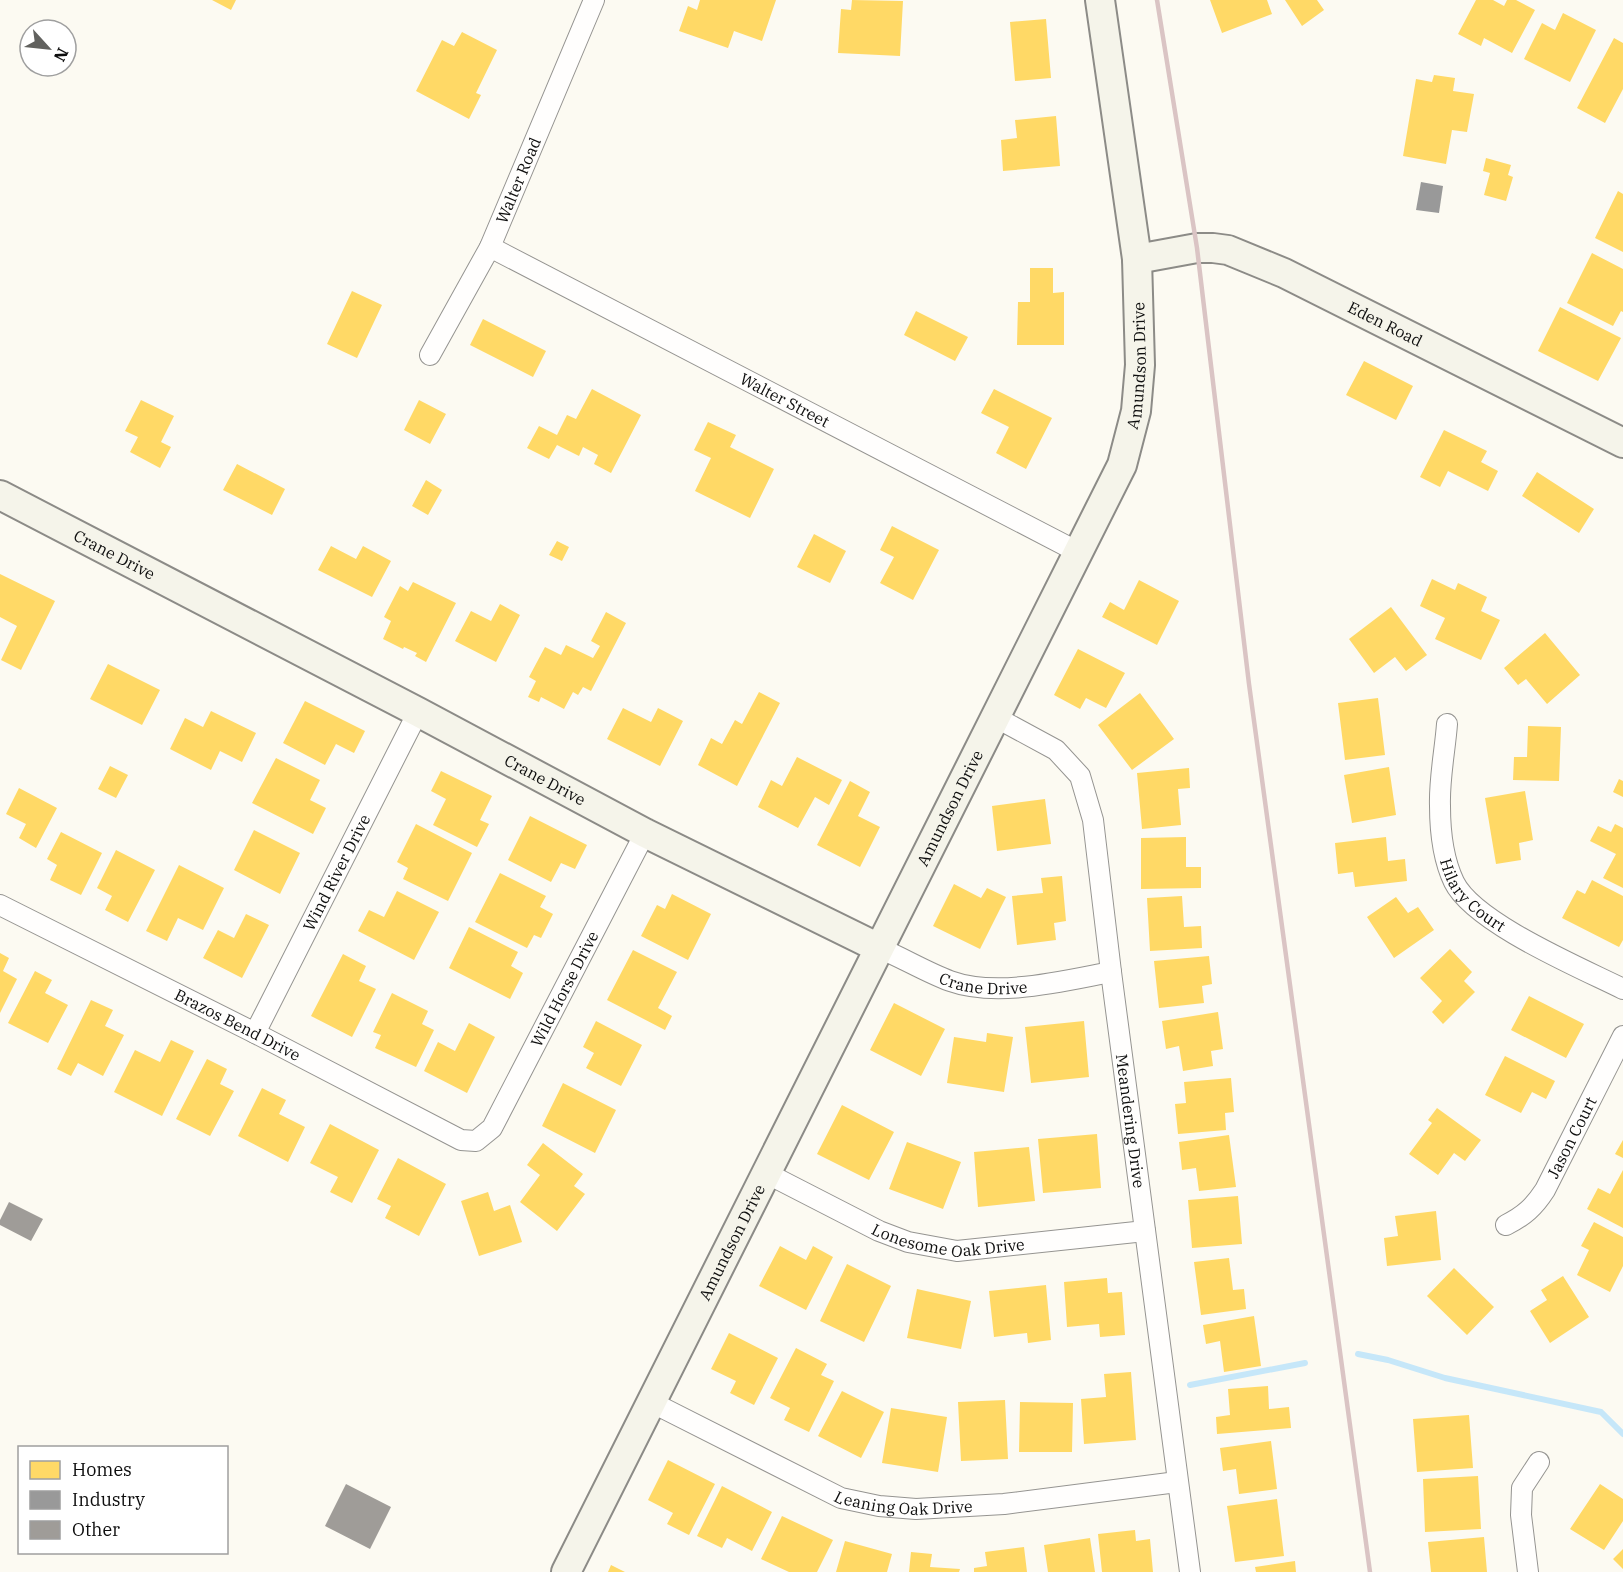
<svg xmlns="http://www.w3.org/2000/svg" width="1623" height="1572" font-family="'IBM Plex Serif',serif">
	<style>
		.homes { fill: #ffd966 }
		.industry { fill: #999 }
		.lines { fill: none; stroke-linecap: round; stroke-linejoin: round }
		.stream { stroke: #c6e7f9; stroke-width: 6 }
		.building { fill: #9f9c98 }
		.street-casing { stroke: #959491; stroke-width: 22 }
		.secondary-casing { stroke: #8c8b87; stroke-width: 32 }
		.street { stroke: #fffefd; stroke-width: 20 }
		.secondary { stroke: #f5f4ea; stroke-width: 28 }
		.rail { stroke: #dac4c4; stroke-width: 4.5 }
		.labels { text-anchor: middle; stroke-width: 6; stroke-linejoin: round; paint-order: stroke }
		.street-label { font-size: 16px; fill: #0e0e0e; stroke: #fff }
	</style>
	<rect width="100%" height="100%" fill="#fcfaf2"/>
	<path class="homes" d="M212,0H236L231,10Z
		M700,0H776L762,41L734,31L728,48L679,31L688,6L697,10Z
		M852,0L903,1L900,56L838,53L841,9L851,10Z
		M1210,0H1267L1272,14L1222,33Z
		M1285,0H1317L1324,10L1302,26Z
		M1476,0H1493L1504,6L1507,0H1516L1535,10L1512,53L1484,38L1481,46L1458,34Z
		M1563,13L1596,30L1570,82L1524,59L1542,23L1555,30Z
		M1046,19L1051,78L1015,81L1010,22Z
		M462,32L497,50L476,93L481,95L469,119L416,91L442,40L454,46Z
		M1614,38L1623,43V89L1605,123L1577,108Z
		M1434,75L1455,78L1453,91L1474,94L1467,132L1452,130L1446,164L1403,156L1416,79L1432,82Z
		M1056,116L1060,166L1003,171L1001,140L1017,138L1015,120Z
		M1486,158L1511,165L1508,175L1513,177L1506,201L1484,195L1490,173L1483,171Z
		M1618,191L1623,194V252L1595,238Z
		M1592,253L1623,269V312L1621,311L1613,326L1567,303Z
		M1030,268H1053V293L1064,292V345H1017L1018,302H1030Z
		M352,291L382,305L357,358L327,344Z
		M1560,307L1621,338L1598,381L1538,351Z
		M916,311L968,337L955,361L904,335Z
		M483,319L546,351L533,377L470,345Z
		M1364,361L1413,386L1396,420L1346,395Z
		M592,389L641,415L611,473L594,464L598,455L583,447L579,456L557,445L549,459L527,448L539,426L557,435L567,415L576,419Z
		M994,389L1052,418L1026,469L996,453L1009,427L981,413Z
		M141,400L174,416L161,442L171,447L160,468L130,452L138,437L125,431Z
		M419,400L446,414L430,444L404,430Z
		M708,422L736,435L730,447L774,469L750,518L695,491L711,458L694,450Z
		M1444,430L1487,451L1481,462L1498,471L1488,491L1448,471L1440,487L1420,477Z
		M237,464L285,489L272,515L223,490Z
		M1537,472L1594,509L1579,533L1522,496Z
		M426,480L442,490L428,515L412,506Z
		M892,526L939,550L913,600L880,583L894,557L880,550Z
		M814,534L846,551L830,583L797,567Z
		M557,541L569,547L562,561L549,555Z
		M331,546L356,559L363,546L391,561L372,597L318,570Z
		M0,574L55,601L21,670L1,660L17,626L0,617Z
		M1432,579L1455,590L1458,583L1487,597L1481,611L1500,620L1481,660L1435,639L1445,618L1420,606Z
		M1139,580L1179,601L1157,645L1102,617L1110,602L1124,610Z
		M413,582L456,603L426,662L415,656L417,653L404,647L403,649L383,639L391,621L384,617L400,586L408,591Z
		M500,604L520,615L496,662L455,641L471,611L491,621Z
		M1391,607L1427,655L1406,671L1395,657L1374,673L1349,639Z
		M606,612L626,623L591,691L583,687L578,695L573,692L564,709L541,697L539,702L528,697L536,681L529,677L545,647L561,655L566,645L593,658L600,646L591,641Z
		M1545,633L1580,675L1547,704L1526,679L1518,685L1504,668Z
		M1078,649L1125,673L1106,708L1086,698L1080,709L1054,695Z
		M108,664L160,690L142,725L90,699Z
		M759,692L780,703L737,786L698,765L711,738L722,744L735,720L742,724Z
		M1140,693L1174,739L1132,770L1098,725Z
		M1378,698L1385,755L1345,760L1338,703Z
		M305,701L365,731L354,753L336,744L325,765L283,743Z
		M623,708L651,722L658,708L683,721L660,766L607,739Z
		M211,711L256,733L242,762L220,751L211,770L170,749L185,718L203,727Z
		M1528,726L1561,727L1559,781L1513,780L1514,757H1527Z
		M797,757L842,780L829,805L815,797L798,828L758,807L771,780L782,786Z
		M276,758L320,780L310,800L326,808L313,834L252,803Z
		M110,766L128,775L116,798L98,789Z
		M1389,767L1396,815L1352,823L1344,775Z
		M1189,768L1190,788L1178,789L1181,825L1142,829L1137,773Z
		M441,771L492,796L480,820L489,824L477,847L433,825L446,799L431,791Z
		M1619,779L1623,781V797L1613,792Z
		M850,781L870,792L858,816L880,827L860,867L817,845Z
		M19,788L57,808L36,848L19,838L26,824L6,814Z
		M1525,791L1533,840L1519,843L1521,860L1496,864L1485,798Z
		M1045,799L1051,844L997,851L992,806Z
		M530,816L587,845L575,869L561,863L551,882L508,860Z
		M416,824L472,853L448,901L403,879L408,868L397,862Z
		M1615,824L1623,828V888L1603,878L1616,854L1590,841L1598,826L1611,832Z
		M254,830L300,853L280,894L234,870Z
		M61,832L102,853L81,895L50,880L57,865L47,859Z
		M1186,837V867H1201V888L1141,889V838Z
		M1386,837L1388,861L1405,859L1407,881L1355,887L1353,872L1338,874L1335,843Z
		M116,850L155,870L128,922L105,910L112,896L97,888Z
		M179,865L224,888L203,930L178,918L167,941L146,931Z
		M500,873L546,896L540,907L553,914L541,938L534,935L527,948L475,922Z
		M1062,876L1066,921L1054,923L1056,940L1017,945L1012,896L1043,893L1041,878Z
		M1592,880L1623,896V940L1619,947L1562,918L1577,890L1585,894Z
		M954,884L981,898L987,888L1006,897L980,949L933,926Z
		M397,891L439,912L414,960L358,931L369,910L384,917Z
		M672,894L711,914L688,960L641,936L657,905L665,909Z
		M1182,896L1184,927L1201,926L1202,948L1150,951L1147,898Z
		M1396,897L1408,913L1418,907L1434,930L1394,958L1367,917Z
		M246,914L269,925L242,978L203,958L218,930L234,938Z
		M469,927L518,952L511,966L523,973L510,999L449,968Z
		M1450,949L1472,972L1464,981L1475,992L1443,1024L1432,1012L1442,1001L1420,978Z
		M633,950L677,972L658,1008L672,1016L665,1030L607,1000Z
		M0,953L9,958L3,971L17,979L0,1013Z
		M343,954L366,966L359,981L376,989L352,1037L311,1016Z
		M1209,956L1212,984L1202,986L1204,1003L1159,1008L1154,961Z
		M35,971L52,980L45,993L68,1005L48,1043L8,1023Z
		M392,993L428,1011L422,1024L434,1030L416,1067L375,1048L381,1035L373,1032Z
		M1529,996L1584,1024L1566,1058L1511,1030Z
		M91,1000L113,1010L105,1026L124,1035L103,1076L78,1063L71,1076L57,1069Z
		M894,1003L945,1029L921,1076L870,1050Z
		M1218,1012L1223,1049L1211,1051L1213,1066L1183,1071L1179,1046L1166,1049L1162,1021Z
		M596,1021L642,1045L621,1086L586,1068L594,1053L583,1047Z
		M1084,1021L1089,1077L1031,1083L1025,1027Z
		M469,1023L495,1037L467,1093L424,1071L438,1042L455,1051Z
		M987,1033L1013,1037L1004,1092L947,1083L954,1037L986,1042Z
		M171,1040L194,1051L162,1116L114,1092L135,1050L160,1062Z
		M1505,1056L1555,1081L1546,1099L1532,1092L1521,1113L1485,1095Z
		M207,1059L227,1069L220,1084L234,1091L210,1136L176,1119Z
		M1231,1078L1234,1112L1225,1113L1226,1130L1178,1134L1175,1104L1186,1103L1184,1082Z
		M563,1083L616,1110L595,1153L542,1126Z
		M262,1088L286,1100L279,1114L305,1127L288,1162L238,1136Z
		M842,1105L894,1132L869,1180L817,1154Z
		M1437,1108L1481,1140L1465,1161L1454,1153L1438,1175L1409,1154L1432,1123L1428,1120Z
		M330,1124L379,1150L352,1203L330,1192L338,1177L310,1163Z
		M1097,1134L1101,1188L1043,1193L1038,1139Z
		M1229,1135L1236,1187L1199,1191L1196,1168L1182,1170L1179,1142Z
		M1623,1140V1158L1615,1154Z
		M907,1142L961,1162L943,1209L889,1189Z
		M543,1143L583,1174L574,1186L585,1194L557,1231L520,1202L540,1175L527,1165Z
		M1029,1147L1035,1201L978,1207L974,1152Z
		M398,1158L446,1184L419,1236L385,1218L391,1206L377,1199Z
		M1623,1170V1228L1587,1209L1598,1188L1610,1194Z
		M488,1192L494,1211L510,1205L522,1242L479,1256L461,1201Z
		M1238,1196L1242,1244L1192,1248L1188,1200Z
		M1436,1211L1441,1260L1387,1266L1384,1238L1398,1236L1395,1216Z
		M1594,1222L1623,1237V1266L1610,1292L1577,1275L1589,1250L1581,1246Z
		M780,1246L806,1260L813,1246L833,1257L806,1310L759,1286Z
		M1229,1258L1233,1290L1244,1289L1246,1309L1201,1315L1194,1262Z
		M847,1264L891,1286L864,1342L820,1321Z
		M1454,1268L1494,1307L1467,1335L1427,1296Z
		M1563,1276L1589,1317L1550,1343L1530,1311L1547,1300L1541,1290Z
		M1107,1278L1108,1293L1122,1292L1125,1335L1100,1337L1099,1324L1067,1327L1064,1282Z
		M1046,1285L1051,1340L1028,1343L1027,1333L994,1337L989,1291Z
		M917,1289L971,1301L961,1349L907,1338Z
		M1254,1316L1261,1366L1224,1372L1220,1341L1206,1344L1203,1325Z
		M729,1333L778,1358L754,1405L730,1393L736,1381L711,1369Z
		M796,1348L827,1364L821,1375L834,1381L809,1432L784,1420L790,1408L770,1398Z
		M1131,1372L1136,1440L1084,1444L1081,1399L1106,1397L1104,1374Z
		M1268,1386L1269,1409L1289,1407L1291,1428L1217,1434L1216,1417L1230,1415L1228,1389Z
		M842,1391L884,1412L861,1458L818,1436Z
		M1005,1400L1008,1459L961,1461L958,1402Z
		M1020,1402L1073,1403L1072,1452H1019Z
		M891,1408L947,1417L938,1472L882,1463Z
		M1469,1415L1473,1468L1417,1472L1413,1419Z
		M1271,1441L1277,1489L1239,1494L1236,1469L1223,1471L1220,1448Z
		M668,1460L715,1484L689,1535L667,1524L673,1513L648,1500Z
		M1478,1476L1481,1529L1425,1532L1423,1479Z
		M1600,1484L1623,1499V1521L1604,1550L1570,1529Z
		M722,1486L772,1512L752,1551L727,1538L722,1548L697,1536Z
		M1277,1499L1284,1556L1235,1562L1227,1506Z
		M782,1516L833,1540L817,1572H789L761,1559Z
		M1135,1530L1136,1541L1150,1539L1153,1572H1102L1098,1534Z
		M1484,1537L1487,1572H1431L1428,1542Z
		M1090,1538L1095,1572H1048L1044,1545Z
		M845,1541L892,1554L887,1572H836Z
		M1024,1547L1027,1572H974V1568L987,1566L985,1552Z
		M1623,1549V1569L1613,1559Z
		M911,1552L932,1554L930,1567L960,1569L959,1572H909Z
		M1295,1561L1296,1572H1256L1255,1567Z
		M611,1565L625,1572H608Z"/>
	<path class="industry" d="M1421,182L1443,186L1439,213L1416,210Z"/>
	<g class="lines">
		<path class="stream" d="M1358,1354L1388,1360L1445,1378L1601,1412L1623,1434
			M1190,1385L1305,1363"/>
	</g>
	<path class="building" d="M9,1202L43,1219L31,1241L0,1225V1220Z
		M346,1484L391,1507L370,1549L325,1526Z"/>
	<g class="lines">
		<defs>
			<g id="street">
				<path id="s1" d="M490,247L1078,552"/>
				<path id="s2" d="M430,355L490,247L594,0"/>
				<path id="s3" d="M995,717L1056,750L1080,776L1093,820L1111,972L1190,1572"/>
				<path id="s4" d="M1447,724C1445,751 1439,779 1440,806C1440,831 1443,859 1454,882C1474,923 1581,968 1623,989"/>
				<path id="s5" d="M0,905L255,1033L461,1140L476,1141L492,1128L645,833"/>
				<path id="s6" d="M879,948C903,958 926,972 950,981C997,998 1063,981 1111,972"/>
				<path id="s7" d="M255,1033L418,712"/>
				<path id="s8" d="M766,1173L879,1231L908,1242L957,1251L1145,1231"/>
				<path id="s9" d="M1506,1225C1524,1216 1534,1207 1545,1190L1623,1036"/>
				<path id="s10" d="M651,1402L841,1498L879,1506L916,1509L1004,1504L1177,1482"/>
				<path d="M1528,1572L1521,1515L1522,1488L1539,1462"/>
			</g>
			<g id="secondary">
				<path id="s11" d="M1137,259L1197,248H1213L1228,250L1284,273L1623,443"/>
				<path id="s12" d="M0,495L418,712L645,833L879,948"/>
				<path id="s13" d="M566,1572L1122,465L1136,411L1140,365L1137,259L1100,0"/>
			</g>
		</defs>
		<use href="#street" class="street-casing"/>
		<use href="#secondary" class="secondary-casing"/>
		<use href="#street" class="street"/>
		<use href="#secondary" class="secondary"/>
		<path class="rail" d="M1157,0L1197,248L1249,684L1370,1572"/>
	</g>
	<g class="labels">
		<g class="street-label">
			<text dy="6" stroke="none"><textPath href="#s2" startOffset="196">Walter Road</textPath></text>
			<text dy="6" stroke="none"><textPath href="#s11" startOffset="266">Eden Road</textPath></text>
			<text dy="6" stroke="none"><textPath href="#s13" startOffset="1340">Amundson Drive</textPath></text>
			<text dy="6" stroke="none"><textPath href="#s1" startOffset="332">Walter Street</textPath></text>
			<text dy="6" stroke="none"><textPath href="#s12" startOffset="129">Crane Drive</textPath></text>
			<text dy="6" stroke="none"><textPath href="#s12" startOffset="615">Crane Drive</textPath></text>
			<text dy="6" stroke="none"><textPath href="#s13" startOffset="855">Amundson Drive</textPath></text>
			<text dy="6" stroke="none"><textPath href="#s7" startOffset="180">Wind River Drive</textPath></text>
			<text dy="6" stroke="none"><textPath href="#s4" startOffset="182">Hilary Court</textPath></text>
			<text dy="6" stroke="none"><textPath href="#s6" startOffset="112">Crane Drive</textPath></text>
			<text dy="6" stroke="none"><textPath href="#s5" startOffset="710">Wild Horse Drive</textPath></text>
			<text dy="6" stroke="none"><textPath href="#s5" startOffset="266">Brazos Bend Drive</textPath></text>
			<text dy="6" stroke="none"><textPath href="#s3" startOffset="454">Meandering Drive</textPath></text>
			<text dy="6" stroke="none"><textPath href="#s9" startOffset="112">Jason Court</textPath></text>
			<text dy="6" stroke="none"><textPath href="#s8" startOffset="198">Lonesome Oak Drive</textPath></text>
			<text dy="6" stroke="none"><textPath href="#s13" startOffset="369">Amundson Drive</textPath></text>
			<text dy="6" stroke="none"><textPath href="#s10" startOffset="276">Leaning Oak Drive</textPath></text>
		</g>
	</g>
	<rect x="18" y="1446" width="210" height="108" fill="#ffffff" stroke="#9f9f9f" stroke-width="1.5"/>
	<rect x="30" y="1461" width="30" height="18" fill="#ffd966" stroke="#9f9f9f" stroke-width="1.5"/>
	<text x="72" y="1476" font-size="18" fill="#0e0e0e">Homes</text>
	<rect x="30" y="1491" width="30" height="18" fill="#999999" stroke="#9f9f9f" stroke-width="1.5"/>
	<text x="72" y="1506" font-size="18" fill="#0e0e0e">Industry</text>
	<rect x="30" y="1521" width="30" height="18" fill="#9f9c98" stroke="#9f9f9f" stroke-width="1.5"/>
	<text x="72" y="1536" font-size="18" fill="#0e0e0e">Other</text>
	<g transform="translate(48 48) rotate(117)"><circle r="28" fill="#ffffff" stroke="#9f9f9f" stroke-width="1.5"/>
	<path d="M0-4.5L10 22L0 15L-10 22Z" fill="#61615e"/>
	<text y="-9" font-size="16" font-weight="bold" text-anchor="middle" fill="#0e0e0e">N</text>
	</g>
</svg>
